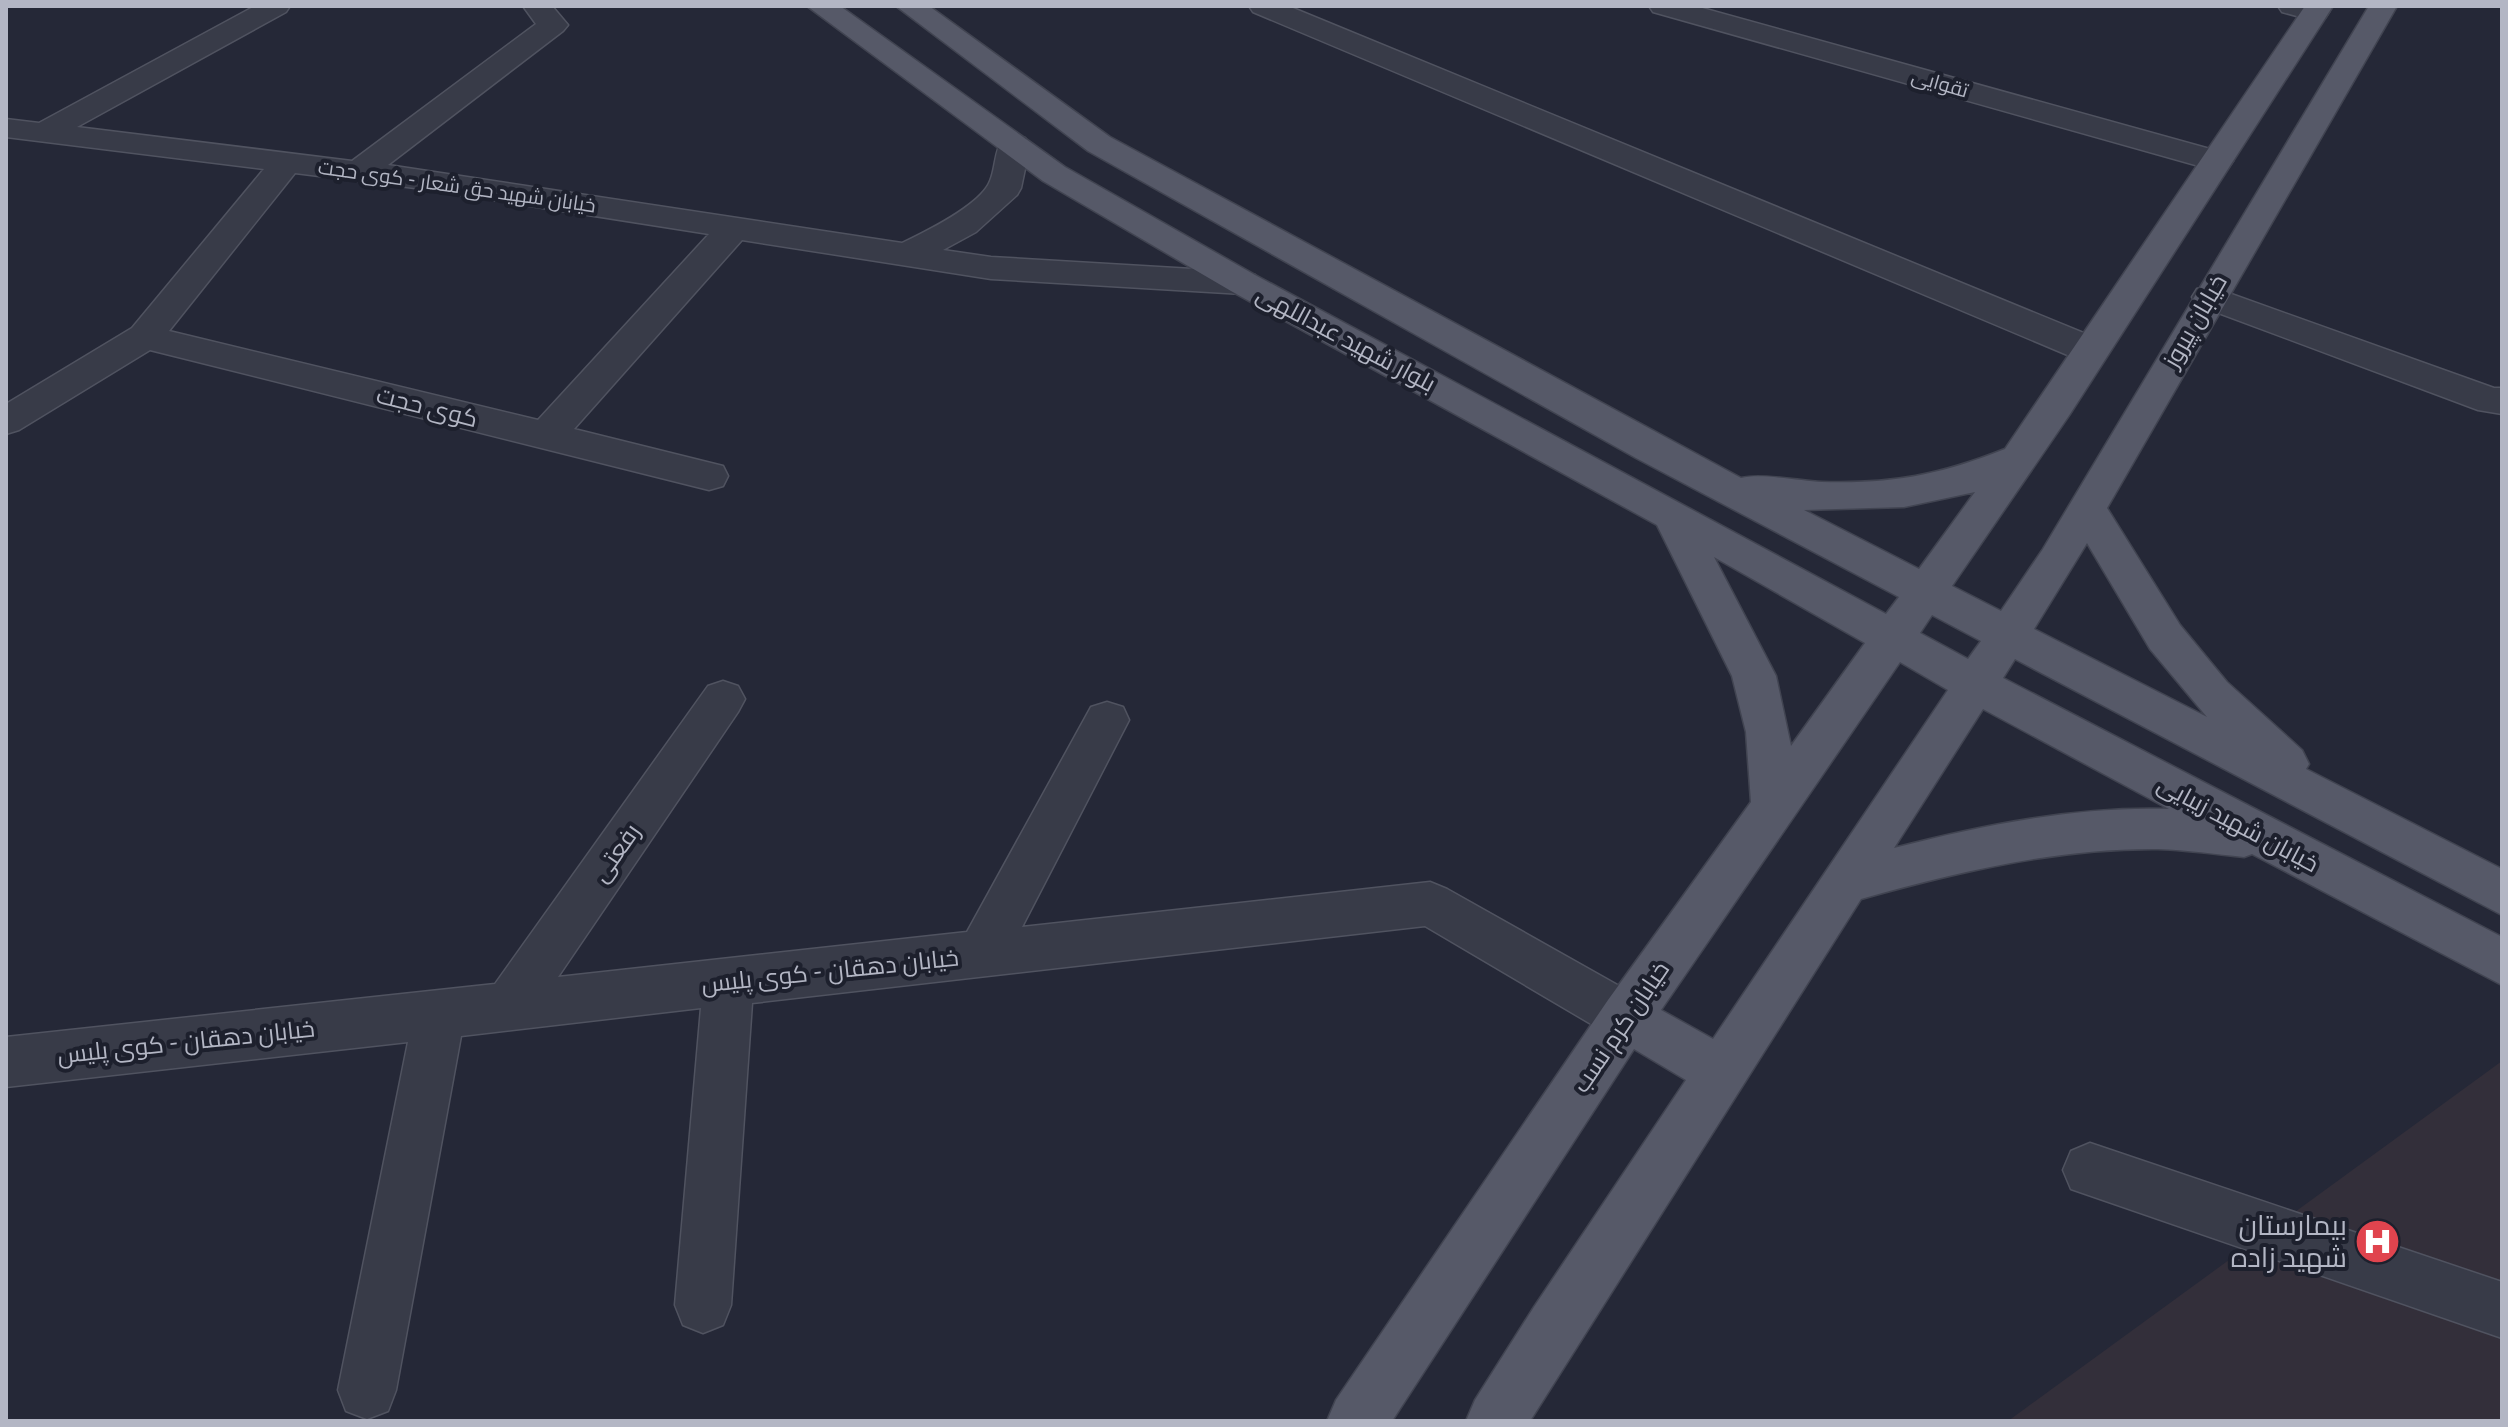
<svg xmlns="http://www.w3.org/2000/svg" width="2508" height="1427" font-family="'Fira Sans Condensed',Cairo,sans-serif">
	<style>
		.medical { fill: #332f3a }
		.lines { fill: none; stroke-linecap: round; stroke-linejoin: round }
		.minor-casing { stroke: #505360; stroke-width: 3 }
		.major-casing { stroke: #414451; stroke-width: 3 }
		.minor { fill: #383b48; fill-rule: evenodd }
		.major { fill: #565968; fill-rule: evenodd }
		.labels { text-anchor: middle; stroke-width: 8; stroke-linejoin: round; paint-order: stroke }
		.far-street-label { font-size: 20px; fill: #b3b6c4; stroke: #1d202d }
		.street-label { font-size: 24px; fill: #b3b6c4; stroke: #1d202d }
		.near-poi-label { font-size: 28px; fill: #b3b6c4; stroke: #1d202d; text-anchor: end }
	</style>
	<rect width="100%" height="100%" fill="#252837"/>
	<path class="medical" d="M2502,1061V1421H2008Z"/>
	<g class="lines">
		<defs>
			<path id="minor" d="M255,6H290L286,12L77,127L352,161L536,24L523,6H552L568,25L563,31L388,165L902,243C925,232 981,205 990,181C996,167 994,151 1003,138L1014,136L1025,138L1030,145L1021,188L1017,195L976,232L943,250L991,257L1243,272L1255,275L1260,283L1255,291L1243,294L991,279L742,240L574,429L723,466L728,476L723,486L709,490L150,350L19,430L6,434V404L132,328L264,169L6,137V119L39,123ZM295,173L423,189L709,234L538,420L169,331Z
				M1249,6H1288L2103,341L2108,350L2103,359L2090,362L2077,359L1253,12Z
				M1649,6H1695L2228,154L2233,161L2228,168L2217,171L2206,168L1653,12Z
				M2278,6H2325L2329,12L2325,18L2315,21L2282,12Z
				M2209,286L2494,388H2502V414L2478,410L2197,305L2192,297L2197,289Z
				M723,681L738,686L745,699L738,712L558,977L967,932L1091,707L1107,702L1123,707L1129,720L1022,927L1430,882L1447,889L1644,1000L1651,1017L1644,1034L1626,1041L1608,1034L1425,926L752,1003L731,1305L723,1325L703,1333L683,1325L675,1305L701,1008L461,1036L396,1390L388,1411L367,1419L346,1411L338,1390L408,1042L6,1087V1037L495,984L708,686Z
				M2090,1143L2502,1282V1338L2071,1189L2063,1170L2071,1151Z"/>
			<path id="major" d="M807,6H840L1065,167L1255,275L1886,614L1899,597L1636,458L1088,151L896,6H929L1110,137L1741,478C1761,473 1800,481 1822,482C1892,484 1940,475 2005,449L2305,6H2333L2070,414L1952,586L2001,611L2043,549L2369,6H2397L2107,508L2180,625L2227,682L2302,750L2309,764L2306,769L2502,869V915L2015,659L2003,678L2502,937V985L2252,854L2244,857C2215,854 2187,850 2158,849C2058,848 1957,872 1861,899L1530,1421H1466L1475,1400L1534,1307L1686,1080L1634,1049L1392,1421H1327L1336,1400L1608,1000L1751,802L1746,732L1732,676L1657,525L1231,291L1043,181ZM1975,492L1919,569L1804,510L1904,507ZM2087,543L2150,649L2207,717L2034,629ZM1714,557L1865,643L1791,746L1776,676ZM1932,615L1981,641L1968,659L1920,633ZM1900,662L1948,690L1713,1039L1661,1010ZM1983,709L2169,809C2077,806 1983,825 1894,848Z"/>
		</defs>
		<use href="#minor" class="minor-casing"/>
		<use href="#major" class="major-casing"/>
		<use href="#minor" class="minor"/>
		<use href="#major" class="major"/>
	</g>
	<defs>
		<symbol id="hospital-disc" viewBox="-11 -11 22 22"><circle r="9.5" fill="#e0444e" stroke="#1d202d"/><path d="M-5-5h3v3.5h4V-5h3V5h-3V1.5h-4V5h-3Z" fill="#fff"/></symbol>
	</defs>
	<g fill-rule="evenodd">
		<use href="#hospital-disc" x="2352" y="1216" width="51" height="51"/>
	</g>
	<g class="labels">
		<g class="far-street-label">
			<text transform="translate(1940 83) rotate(16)" y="7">تقوایی</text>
			<text transform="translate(457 186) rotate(8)" y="7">خیابان شهید حق شعار - کوی حجت</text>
		</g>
		<g class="street-label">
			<text transform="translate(2195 321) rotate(-60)" y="8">خیابان پیروز</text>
			<text transform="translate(1346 339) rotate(28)" y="8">بلوار شهید عبداللهی</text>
			<text transform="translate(427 407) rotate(14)" y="8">کوی حجت</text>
			<text transform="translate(2238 824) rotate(28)" y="8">خیابان شهید زیبایی</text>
			<text transform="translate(616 853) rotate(-55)" y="8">رفعتی</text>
			<text transform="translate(830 971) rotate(-6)" y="8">خیابان دهقان - کوی پلیس</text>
			<text transform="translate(1621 1027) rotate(-56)" y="8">خیابان کرم نسب</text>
			<text transform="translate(186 1042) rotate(-6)" y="8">خیابان دهقان - کوی پلیس</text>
		</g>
		<g class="near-poi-label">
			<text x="2347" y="1235">بیمارستان<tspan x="2347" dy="32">شهید زاده</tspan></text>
		</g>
	</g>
	<rect width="2508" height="1427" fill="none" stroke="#b3b6c4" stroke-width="16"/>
</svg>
